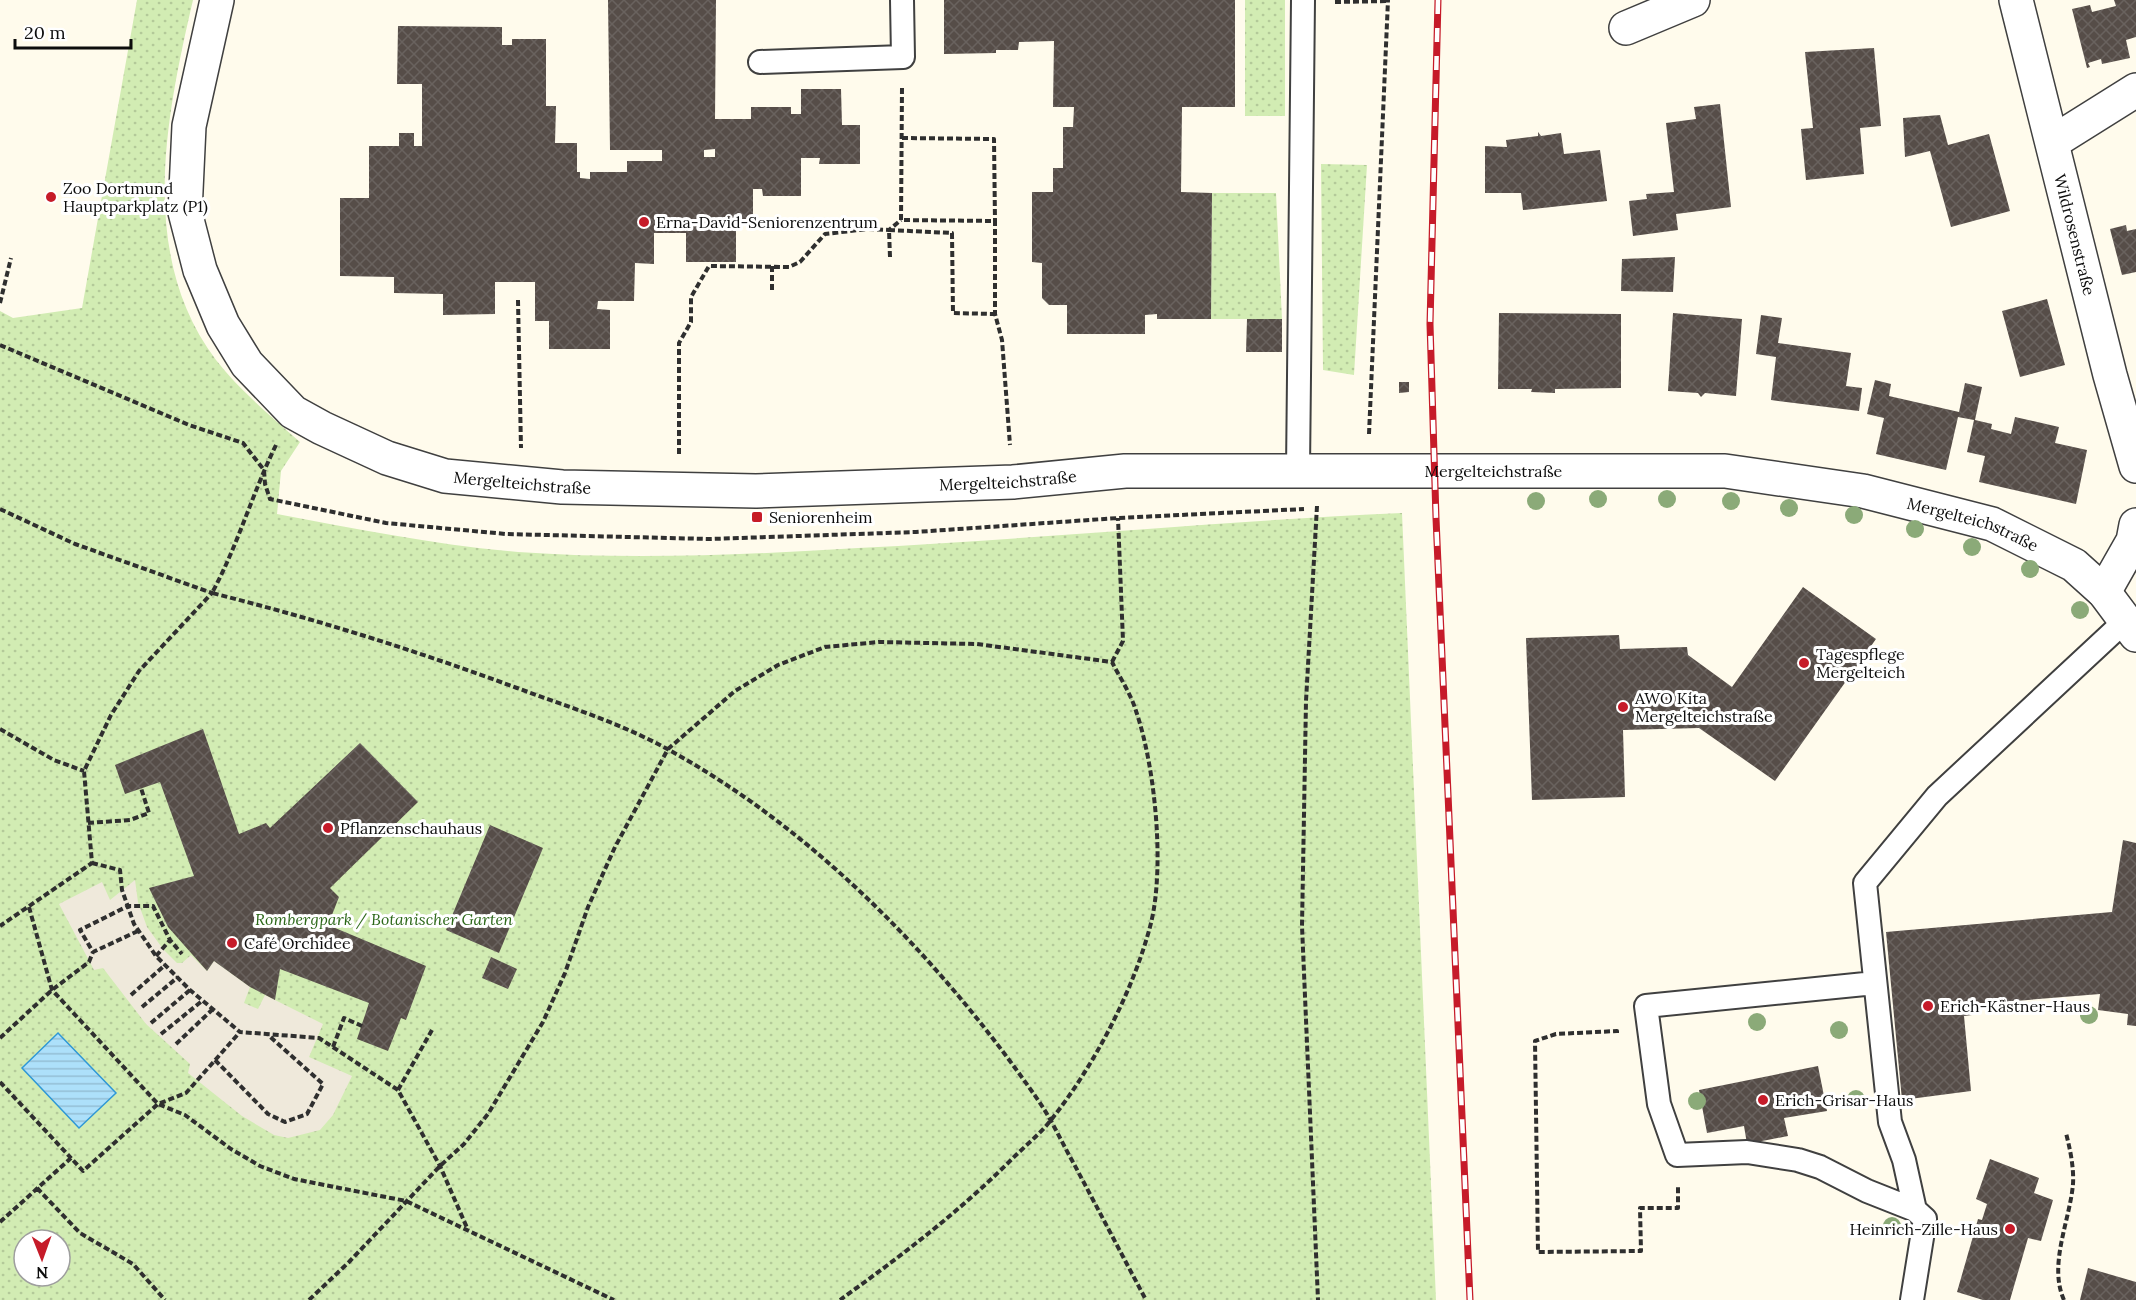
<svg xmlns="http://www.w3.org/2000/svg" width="2136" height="1300" font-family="Lora,serif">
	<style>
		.green { fill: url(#green-dots); fill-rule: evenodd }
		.plaza { fill: #efe9db }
		.water { fill: url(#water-rules); stroke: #2f98d6; stroke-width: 1.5 }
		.building { fill: url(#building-cross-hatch); fill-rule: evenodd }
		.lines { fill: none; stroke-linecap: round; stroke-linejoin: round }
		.service-casing { stroke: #404040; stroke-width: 26 }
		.minor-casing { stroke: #404040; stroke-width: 36 }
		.path { stroke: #2f2f2f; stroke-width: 4; stroke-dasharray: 6 3; stroke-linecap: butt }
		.service { stroke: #fff; stroke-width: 22 }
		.minor { stroke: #fff; stroke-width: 33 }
		.rail-casing { stroke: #c61b29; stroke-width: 7 }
		.rail { stroke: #fff; stroke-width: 4.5; stroke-dasharray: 14; stroke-linecap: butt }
		.tree { fill: #8baa78 }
		.poi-dot { fill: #c61b29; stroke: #fff; stroke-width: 2 }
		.labels { text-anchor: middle; stroke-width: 6; stroke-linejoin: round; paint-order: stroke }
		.poi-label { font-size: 16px; fill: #0d0d0d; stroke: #fff; text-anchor: start }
		.street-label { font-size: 16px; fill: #0d0d0d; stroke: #fff }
		.park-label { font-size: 16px; font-style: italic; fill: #2c6819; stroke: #fff }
	</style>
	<defs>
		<pattern id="green-dots" width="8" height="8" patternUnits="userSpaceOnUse" patternTransform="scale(1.5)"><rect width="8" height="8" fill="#d2ecb3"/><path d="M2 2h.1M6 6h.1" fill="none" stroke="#b3c999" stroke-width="1.8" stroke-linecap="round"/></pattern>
		<pattern id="water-rules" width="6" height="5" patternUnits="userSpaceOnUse" patternTransform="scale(1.5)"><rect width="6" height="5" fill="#ade0fa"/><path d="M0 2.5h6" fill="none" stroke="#94bfd5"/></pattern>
		<pattern id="building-cross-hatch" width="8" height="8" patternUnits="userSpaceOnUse" patternTransform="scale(1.5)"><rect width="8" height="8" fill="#564d48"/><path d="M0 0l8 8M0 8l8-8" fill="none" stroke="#69625e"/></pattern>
	</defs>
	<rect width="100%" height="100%" fill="#fffbec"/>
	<path class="green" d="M137,0H193C166,117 137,255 216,360C240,391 271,416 300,442L281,471L277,514C357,529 436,545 518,552C631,560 745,555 858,548C1040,539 1221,521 1402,513L1436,1300H0V311L13,318L82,308ZM24,1240H60V1276H24Z
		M1245,0H1285V116H1245Z
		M1321,164L1367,165L1354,375L1323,370Z
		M1212,193H1276L1282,319H1211Z"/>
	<path class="plaza" d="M135,880L138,902L147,927L163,949L177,963H182L191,955L207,971L214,961L250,987L244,1003L258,1009L265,995L323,1024L309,1057L352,1076L333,1115L320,1130L288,1138L274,1135L242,1116L188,1073L190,1064L146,1024L103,968L94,970L59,904L102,882L110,900Z"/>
	<path class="water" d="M58,1033L116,1093L79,1128L22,1068Z"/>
	<path class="building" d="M608,0H716L715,119H751V107H791V114H801V89H841L842,125H860V164H819L820,158H801V196H763L762,189H753V226H736V262H686V233H654V264L635,263L634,301H598L597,309L610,310V349H549V321H535V282H495V314L443,315V294L394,293V277L340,276V198H369V146H399V133H414V146H422V84H397L398,26L502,27V45H512V39H546V106H556L555,143H577V172H580V178L590,179V172H627V161H662V150H610ZM715,149V157H704V150Z
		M944,0H1235V107H1182L1181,192L1212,193L1211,319H1157V314L1145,315V334H1067V305H1049L1042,298V263L1032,262V192H1053V168H1063V127H1073L1074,107H1053L1054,41L1019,42L1018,50H996V53L944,54Z
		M2114,0H2136V37L2126,40L2130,58L2102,64L2101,59L2088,63L2090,67L2087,68L2072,9L2090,5L2092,12L2116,6Z
		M1874,48L1881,126L1860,128L1864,174L1806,180L1801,129L1813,128L1805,52Z
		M1720,104L1731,207L1676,214L1678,230L1633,236L1629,201L1647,199L1646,194L1674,192L1666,123L1696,119L1694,107Z
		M1940,115L1948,145L1989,134L2010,211L1951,227L1930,151L1905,157L1903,118Z
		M1538,132L1541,136L1561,133L1564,154L1600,150L1607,201L1523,210L1521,193H1485V146L1507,147L1506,140L1538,136Z
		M2126,225L2127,231L2136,229V272L2122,275L2110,229Z
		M1675,257L1673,292L1621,291L1622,259Z
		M2047,299L2065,365L2020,377L2002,311Z
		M1499,313L1621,314V388L1555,389V393L1531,392L1532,389H1498Z
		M1673,313L1742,319L1736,396L1705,393L1701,397L1698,393L1668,391Z
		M1761,315L1782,318L1778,343L1851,353L1846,386L1862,388L1859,411L1771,400L1776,357L1756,354Z
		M1247,319H1282V352H1246Z
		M1875,380L1891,384L1889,396L1959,412L1965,383L1982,387L1975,420L1992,424L1991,429L2011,434L2015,417L2059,427L2055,443L2087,450L2076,504L1979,482L1985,456L1967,452L1974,420L1958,417L1946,470L1876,454L1884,418L1867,414Z
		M1399,382H1409V392L1399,393Z
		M1803,587L1876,639L1775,781L1699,728L1623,730L1625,797L1532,800L1526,638L1619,635L1620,649L1687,647L1688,655L1732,687Z
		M203,729L239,834L266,823L270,828L360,743L418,802L330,888L339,897L328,925L426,966L406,1020L401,1018L388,1051L357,1039L369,1003L280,969L275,1000L250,987L214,961L207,971L168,927L149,888L194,876L160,782L125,794L115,765Z
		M490,825L543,848L499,953L446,930Z
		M2123,840L2136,843V1026L2127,1025L2128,1014L2098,1010L2100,994L1979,1004L1980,1014L1964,1016L1971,1091L1902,1100L1886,932L2112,912Z
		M491,957L517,969L508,989L482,978Z
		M1818,1066L1827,1111L1784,1118L1788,1136L1747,1144L1744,1126L1707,1133L1699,1090Z
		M1990,1159L2039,1178L2034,1193L2053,1200L2041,1241L2028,1238L2010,1300H1983L1957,1292L1978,1219L1982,1220L1987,1204L1976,1199Z
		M2088,1268L2136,1282V1300H2080Z"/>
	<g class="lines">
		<defs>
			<path id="service" d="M760,62L903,57L902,0
				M1298,470L1303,0
				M1875,983L1646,1006L1659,1104L1677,1155L1747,1152L1798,1160L1820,1167L1867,1191L1915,1210
				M1912,1300L1925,1219L1915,1210L1904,1160L1890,1122L1865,883L1937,796L2125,621"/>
			<g id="minor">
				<path id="s1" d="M217,0L189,126L185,212L200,270L223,325L247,364L293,412L322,428L387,458L445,476L562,487L756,491L1013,482L1125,471H1725L1863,491L1992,524L2074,565L2104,592L2136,635"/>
				<path id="s2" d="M2016,0L2110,375L2136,466"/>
				<path d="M1626,28L1693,0"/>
				<path d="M2053,142L2136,90"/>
				<path d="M2104,592L2133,541L2136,525"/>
			</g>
		</defs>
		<use href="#service" class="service-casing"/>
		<use href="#minor" class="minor-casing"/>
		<path class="path" d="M1335,2L1388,1
			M902,88L901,220L995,221V314L1002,340L1010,445
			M902,138L994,139L995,221
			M890,257L889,230L952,233L953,313L995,314
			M772,266V291
			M518,300L521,448
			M0,303L11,258
			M0,345L189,425L243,443L264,470L265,484L270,499L386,523L506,534L710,539L916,532L1118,518L1304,509
			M1369,434L1388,0
			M276,445C252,494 238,545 212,593C316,619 417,651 517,688C569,707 623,724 671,751C818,833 942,962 1038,1100C1052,1120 1062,1143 1074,1164C1098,1209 1122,1255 1146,1300
			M679,454V343L691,322V297L709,266L789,267L800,262L825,234L868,229L889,230L901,220
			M1317,506L1306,701L1302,926L1318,1300
			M0,509L75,544L212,593L139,671L111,715L84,771L92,863L0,926
			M1112,662L1123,641L1118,518
			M0,729L54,760L84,771
			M88,823L130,820L149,813L141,788
			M92,863L120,870L122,890L134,924L156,956L190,990L240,1032L319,1038L398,1090L440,1166L468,1230
			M29,907L52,990L158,1104L185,1115L231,1149L260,1166L294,1179L406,1201L614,1300
			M138,931L93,952L80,930L128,906H153L170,940L182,954
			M156,956L170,940
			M131,995L165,965
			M142,1007L178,977
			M151,1023L190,990
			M1617,1033V1031L1556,1034L1535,1041L1538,1252L1641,1251L1640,1208H1678V1185
			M161,1034L202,1001
			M0,1038L52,990L89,962L93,952
			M176,1044L213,1009
			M333,1047L344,1018L362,1026
			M215,1060L268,1114L285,1122L307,1114L323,1084L268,1035
			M0,1082L71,1158
			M398,1090L432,1030
			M37,1188L80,1233L133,1264L165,1300
			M0,1222L71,1158L83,1171L158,1104L186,1093L240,1032
			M309,1300L349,1262L440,1166L464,1144L488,1114L543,1022L565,973L588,907L615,847L668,749L735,691L778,665L825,647L879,642L977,644L1112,662C1120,678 1131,694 1136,711C1155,766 1165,866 1151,923C1134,990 1094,1066 1051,1120C1040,1134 1025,1146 1012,1159C959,1212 901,1256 840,1300
			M2064,1300C2048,1265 2070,1220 2073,1184C2074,1167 2070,1149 2066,1133"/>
		<use href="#service" class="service"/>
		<use href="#minor" class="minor"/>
		<defs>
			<path id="rail" d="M1438,0L1430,324L1436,518L1470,1300"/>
		</defs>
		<use href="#rail" class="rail-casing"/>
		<use href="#rail" class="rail"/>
	</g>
	<g class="tree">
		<circle cx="1598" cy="499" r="9"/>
		<circle cx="1667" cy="499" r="9"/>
		<circle cx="1536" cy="501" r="9"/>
		<circle cx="1731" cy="501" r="9"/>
		<circle cx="1789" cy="508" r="9"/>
		<circle cx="1854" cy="515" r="9"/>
		<circle cx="1915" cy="529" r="9"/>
		<circle cx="1972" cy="547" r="9"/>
		<circle cx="2030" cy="569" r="9"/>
		<circle cx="2080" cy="610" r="9"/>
		<circle cx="2089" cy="1015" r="9"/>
		<circle cx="1757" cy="1022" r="9"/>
		<circle cx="1839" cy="1030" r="9"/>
		<circle cx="1856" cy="1099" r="9"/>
		<circle cx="1697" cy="1101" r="9"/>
		<circle cx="1892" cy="1226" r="9"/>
	</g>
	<g class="poi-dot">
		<circle cx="51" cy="197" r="6"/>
		<circle cx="644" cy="222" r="6"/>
		<rect x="751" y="511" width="12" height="12" rx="3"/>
		<circle cx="1804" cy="663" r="6"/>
		<circle cx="1623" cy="707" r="6"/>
		<circle cx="328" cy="828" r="6"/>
		<circle cx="232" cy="943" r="6"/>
		<circle cx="1928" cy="1006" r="6"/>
		<circle cx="1763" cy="1100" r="6"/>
		<circle cx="2010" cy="1229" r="6"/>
	</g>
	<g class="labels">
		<g class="poi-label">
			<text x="63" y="194">Zoo Dortmund<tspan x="63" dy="18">Hauptparkplatz (P1)</tspan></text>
			<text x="656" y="228">Erna-David-Seniorenzentrum</text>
			<text x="769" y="523">Seniorenheim</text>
			<text x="1816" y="660">Tagespflege<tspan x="1816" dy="18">Mergelteich</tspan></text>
			<text x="1635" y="704">AWO Kita<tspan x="1635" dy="18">Mergelteichstraße</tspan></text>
			<text x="340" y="834">Pflanzenschauhaus</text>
			<text x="244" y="949">Café Orchidee</text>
			<text x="1940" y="1012">Erich-Kästner-Haus</text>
			<text x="1775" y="1106">Erich-Grisar-Haus</text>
			<text x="1998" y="1235" text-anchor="end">Heinrich-Zille-Haus</text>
		</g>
		<g class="street-label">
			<text dy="6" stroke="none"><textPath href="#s2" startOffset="242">Wildrosenstraße</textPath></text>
			<text dy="6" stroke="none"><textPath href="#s1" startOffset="1662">Mergelteichstraße</textPath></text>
			<text dy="6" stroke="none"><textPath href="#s1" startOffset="1176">Mergelteichstraße</textPath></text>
			<text dy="6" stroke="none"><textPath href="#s1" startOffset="690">Mergelteichstraße</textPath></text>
			<text dy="6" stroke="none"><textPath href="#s1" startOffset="2148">Mergelteichstraße</textPath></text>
		</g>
		<g class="park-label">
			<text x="384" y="925">Rombergpark / Botanischer Garten</text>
		</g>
	</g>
	<g transform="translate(42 1258) rotate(179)"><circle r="28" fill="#ffffff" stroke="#9e9e9e" stroke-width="1.5"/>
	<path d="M0-4.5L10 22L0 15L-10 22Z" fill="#c61b29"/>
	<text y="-9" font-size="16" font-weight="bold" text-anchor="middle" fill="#0d0d0d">N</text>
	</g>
	<path d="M15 39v9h116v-9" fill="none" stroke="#0d0d0d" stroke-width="3"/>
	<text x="24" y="39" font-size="18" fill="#0d0d0d" stroke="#ffffff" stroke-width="4.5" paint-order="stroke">20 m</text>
</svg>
